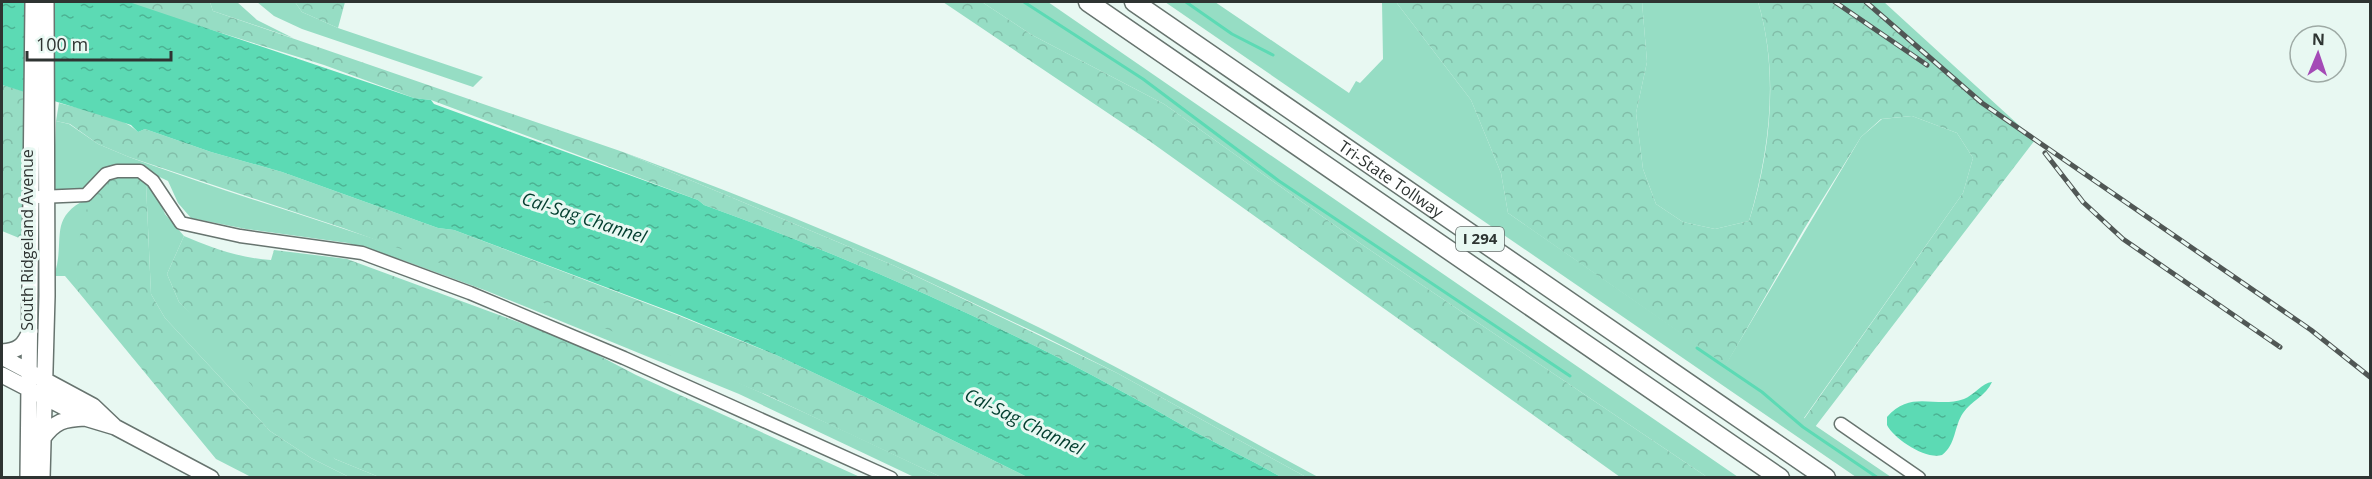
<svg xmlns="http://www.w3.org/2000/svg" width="2372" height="479" font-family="'Open Sans',sans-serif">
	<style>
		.grass { fill: #96ddc4 }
		.forest { fill: url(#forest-crowns) }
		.water { fill: url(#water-ripples) }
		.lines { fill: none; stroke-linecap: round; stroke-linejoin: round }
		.stream { stroke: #5cdab4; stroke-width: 3 }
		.minor-casing { stroke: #67746f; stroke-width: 15 }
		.major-casing { stroke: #67746f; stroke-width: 18 }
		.highway-casing { stroke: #67746f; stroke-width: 21 }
		.minor { stroke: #fff; stroke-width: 12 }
		.major { stroke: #fff; stroke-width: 15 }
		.highway { stroke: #fff; stroke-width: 18 }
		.rail-casing { stroke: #505755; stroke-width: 5 }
		.rail { stroke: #e8f8f2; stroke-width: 3; stroke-dasharray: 9; stroke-linecap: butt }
		.labels { text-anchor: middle; stroke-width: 6; stroke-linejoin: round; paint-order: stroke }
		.shield { fill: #e8f8f2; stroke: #666f6c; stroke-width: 1.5 }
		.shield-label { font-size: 15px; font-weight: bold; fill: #2e3432 }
		.street-label { font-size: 16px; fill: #2e3432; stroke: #e8f8f2 }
		.water-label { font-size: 18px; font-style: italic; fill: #023d2e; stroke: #e8f8f2 }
	</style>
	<defs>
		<pattern id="forest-crowns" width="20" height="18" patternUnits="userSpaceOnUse" patternTransform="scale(1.5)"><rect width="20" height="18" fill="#96ddc4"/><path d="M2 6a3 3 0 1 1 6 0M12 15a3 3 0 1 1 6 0" fill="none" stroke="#82bea9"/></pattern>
		<pattern id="water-ripples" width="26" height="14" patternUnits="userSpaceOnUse" patternTransform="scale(1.5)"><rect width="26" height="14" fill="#5cdab4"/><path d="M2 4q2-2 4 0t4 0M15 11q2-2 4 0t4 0" fill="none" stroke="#4cb293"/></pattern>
	</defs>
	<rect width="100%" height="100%" fill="#e8f8f2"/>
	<path class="grass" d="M210,2H237L257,20L293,38L213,11Z
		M257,2H295L302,12L338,28L483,77L473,87L302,29L274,16Z
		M982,2H1048L1738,477H1707L1364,246L1164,104L1032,35Z
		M1165,2H1215L1349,93L1356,81L1360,83L1383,59L1382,2H1396L1471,100L1501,173L1508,213L1726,364L1861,137L1882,119L1912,116L1957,133L1973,158L1963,193L1804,418L1891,477H1856Z
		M1642,2H1758C1779,72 1770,151 1749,221L1715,229L1683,222L1656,204L1643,169L1636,113L1647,62Z
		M56,121L69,124L98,144L129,157C232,195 338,225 442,262C612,324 778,398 941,477H914L739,394L487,291L405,261L348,243L246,229L191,218L178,203L168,181L138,167L119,164L108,169L85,189L53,195Z
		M623,152C772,207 920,267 1062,339C1148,383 1232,431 1318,477H1306L1117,373L1041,335L895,266Z
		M146,183L153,186L165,214L184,236L167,274L179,302L335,459L379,477H349L311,458L270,431L165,318L151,294Z
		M93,196L81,232L76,289L65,276H54C67,237 45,217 93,196Z"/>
	<path class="forest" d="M122,2H210L213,11L623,152L895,266L1117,373L1306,477H1281C1242,455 1200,436 1161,413C1017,331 862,262 704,205L698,200L431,100L414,98L324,65Z
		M295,2H345L338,28L302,12Z
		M943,2H982L1032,35L1164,104L1364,246L1707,477H1620L1148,140Z
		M1396,2H1642L1647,62L1636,113L1643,169L1656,204L1683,222L1715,229L1749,221C1771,152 1779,71 1758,2H1884L2035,140L1815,427L1804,419L1963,193L1973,158L1957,133L1912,116L1881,119L1861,137L1804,229L1726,365L1508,213L1501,173L1471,100Z
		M2,85L24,91V240L2,231Z
		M59,103C83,110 119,114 138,132L145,129L211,152L282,172L438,228L454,230L677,315L776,355L867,398L1027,477H941L769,396L500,285L343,228L129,157L98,144L70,124L56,121Z
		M127,174L138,176L146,183L151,294L165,318L270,431L311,458L349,477H251L216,459L76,289C76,259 79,196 109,179C114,176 122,175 127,174Z
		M184,236C212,248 240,258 271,260L274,250L347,259L575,343L636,375L860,477H379L335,459L302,437L272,411L220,346L179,302L167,274Z"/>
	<path class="water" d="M2,2L132,3L414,98L431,100L434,104L698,200L704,205C862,262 1017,331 1161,413C1200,436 1242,455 1281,477H1027L867,398L776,355L677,314L454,230L438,228L282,172L211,152L145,129L138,132L131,125L116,120L2,85Z
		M1992,382C1986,396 1971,401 1963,413C1954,426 1956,445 1942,455C1926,460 1894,439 1887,425V417C1911,389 1936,409 1964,399C1974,395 1982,383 1992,382Z"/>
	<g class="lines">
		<path class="stream" d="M1024,2L1143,79L1279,181L1570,376
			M1186,2L1232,34L1273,55
			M1697,348L1762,392L1803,427L1878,478"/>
		<defs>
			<path id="minor" d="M39,197L86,195L106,174L117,171H140L153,181L181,223L240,236L362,253L470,293L624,358L891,478
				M1841,424L1919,478"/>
			<path id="major" d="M2,352C18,351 24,346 30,331
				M2,357L93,406L114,426
				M2,375L85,418L115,427L211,478
				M43,438C55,421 64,419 85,418
				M28,478L33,2
				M42,478L47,296L46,2"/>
			<g id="highway">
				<path d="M1088,2L1780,478"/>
				<path id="s1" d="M1134,2L1826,478"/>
			</g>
		</defs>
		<use href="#minor" class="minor-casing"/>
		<use href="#major" class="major-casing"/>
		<use href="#highway" class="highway-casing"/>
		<use href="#minor" class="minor"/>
		<use href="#major" class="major"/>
		<use href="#highway" class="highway"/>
		<defs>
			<path id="rail" d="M1835,2L1927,65
				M1866,2L1982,103L2311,330L2370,377
				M2045,153L2083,202L2123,239L2280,347"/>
		</defs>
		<use href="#rail" class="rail-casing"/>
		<use href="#rail" class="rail"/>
	</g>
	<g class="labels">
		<rect class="shield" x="1456" y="227" width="48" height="24" rx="4.5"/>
		<g class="shield-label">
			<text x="1480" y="244">I 294</text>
		</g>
		<g class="street-label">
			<text dy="6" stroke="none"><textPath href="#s1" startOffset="312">Tri-State Tollway</textPath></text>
			<text transform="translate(27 240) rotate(-90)" y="6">South Ridgeland Avenue</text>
		</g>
		<g class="water-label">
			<text transform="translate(584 218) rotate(18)" y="6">Cal-Sag Channel</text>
			<text transform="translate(1024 422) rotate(26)" y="6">Cal-Sag Channel</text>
		</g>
	</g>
	<rect width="2372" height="479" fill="none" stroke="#2e3432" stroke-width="6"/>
	<g transform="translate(2318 54) rotate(2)"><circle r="28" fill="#e8f8f2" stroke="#9eaaa5" stroke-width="1.5"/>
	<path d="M0-4.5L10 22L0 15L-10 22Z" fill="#a44ab6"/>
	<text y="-9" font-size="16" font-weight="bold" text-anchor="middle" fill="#2e3432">N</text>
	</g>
	<path d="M27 51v9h144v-9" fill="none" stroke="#2e3432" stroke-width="3"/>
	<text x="36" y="51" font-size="18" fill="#2e3432" stroke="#e8f8f2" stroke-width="4.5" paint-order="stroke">100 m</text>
</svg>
